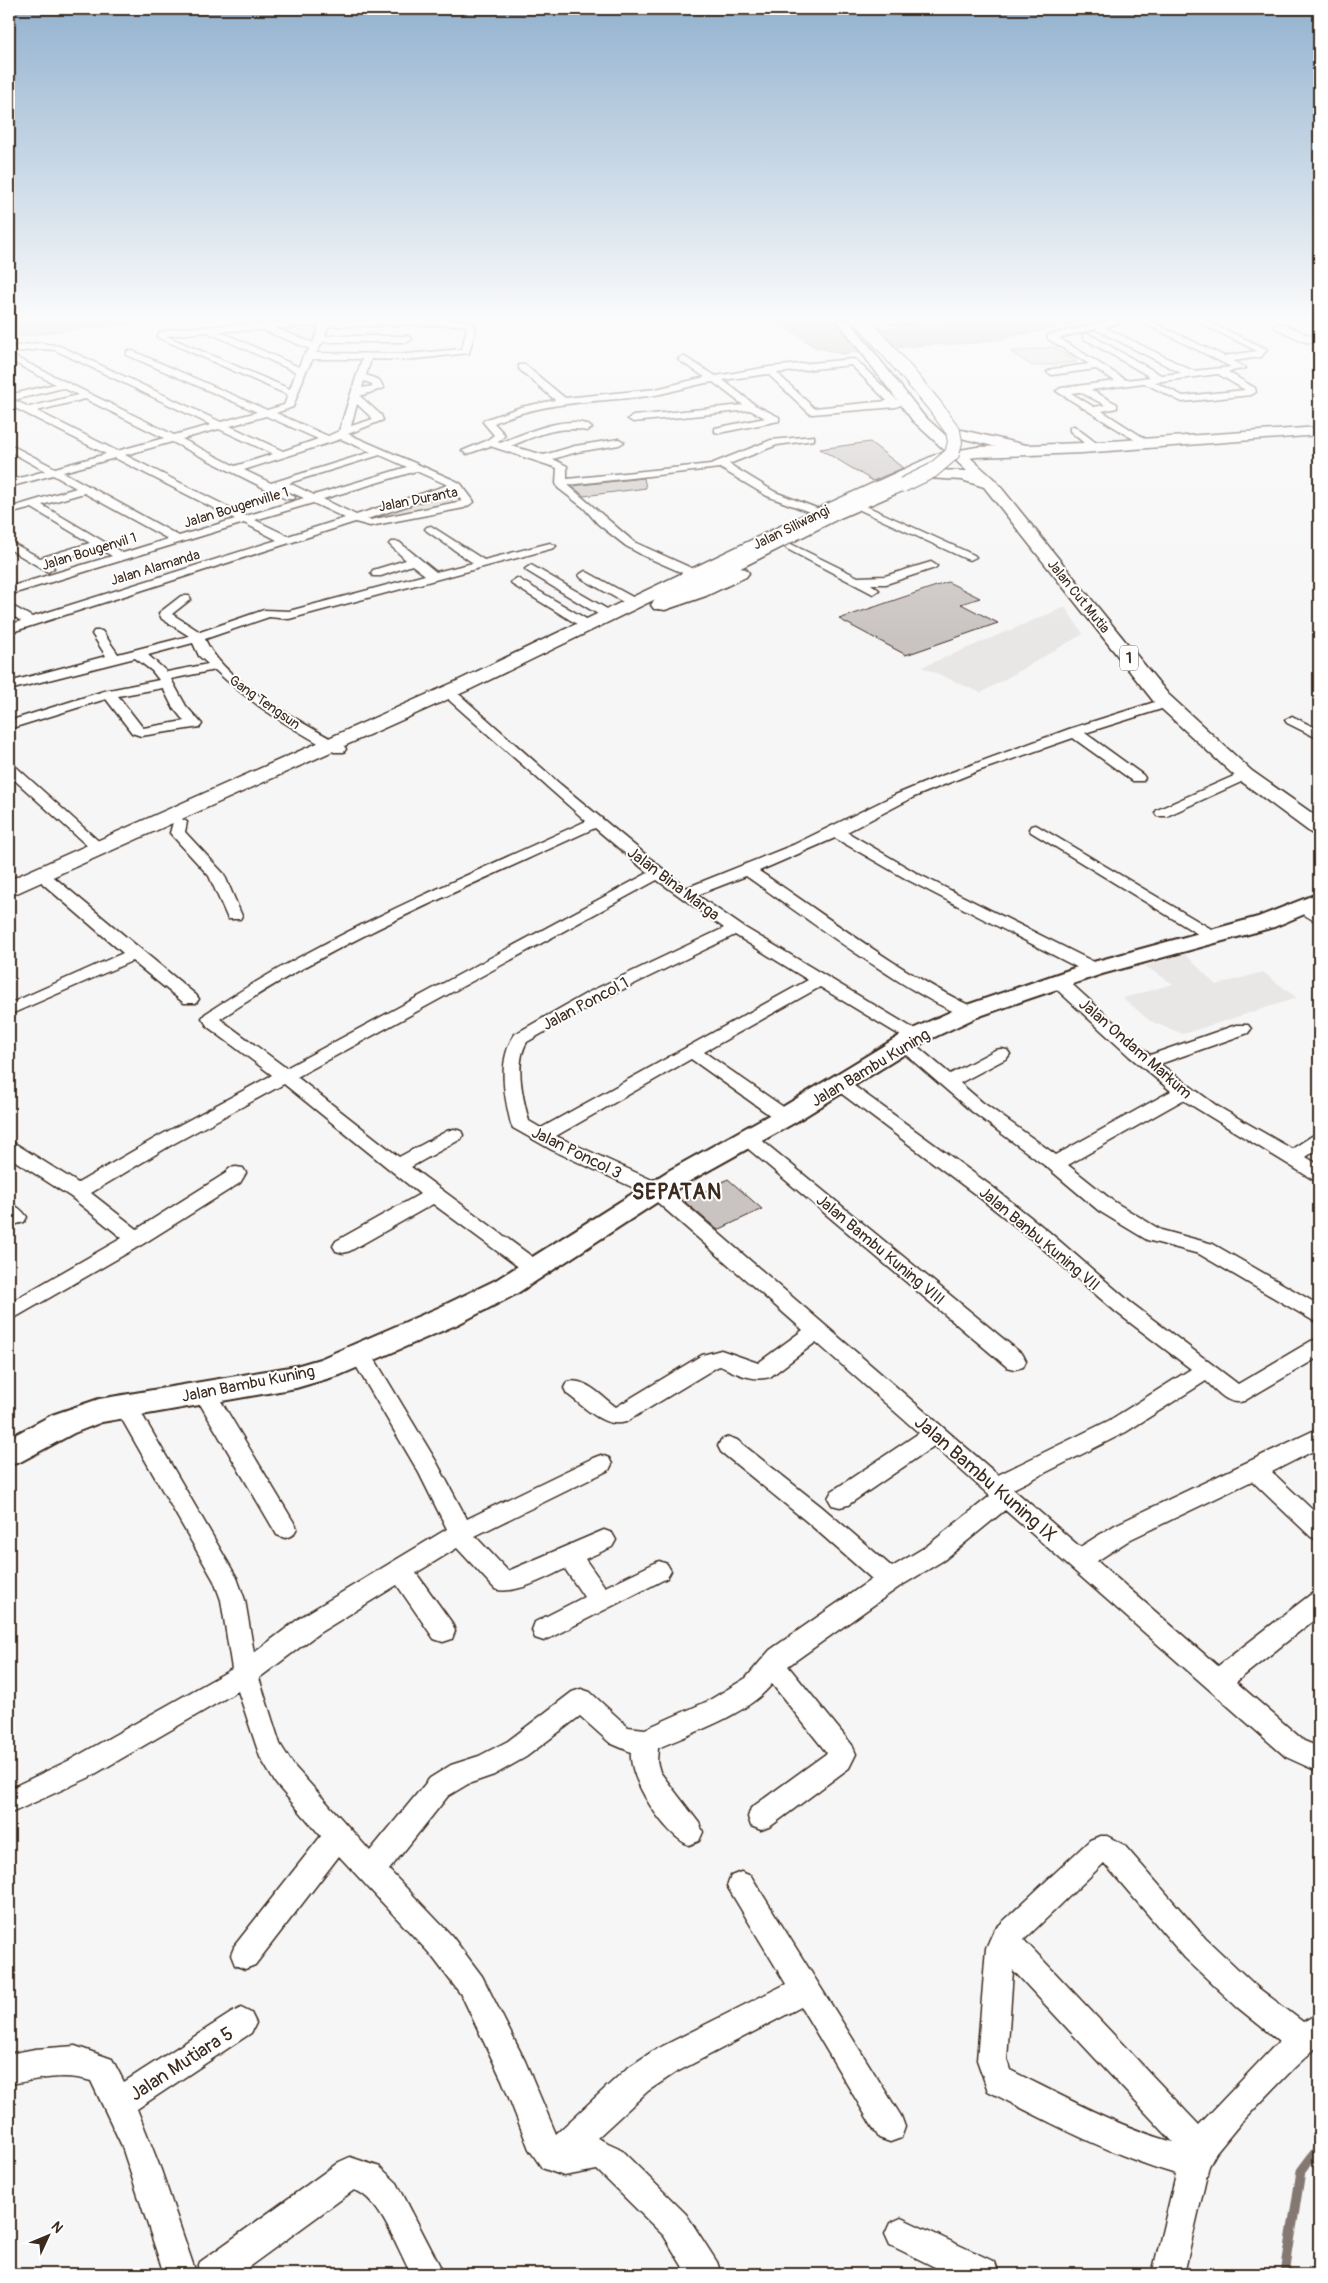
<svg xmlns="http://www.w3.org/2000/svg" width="1328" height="2283" font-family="Pangolin,sans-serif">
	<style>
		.built { fill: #e9e7e6 }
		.green { fill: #dbd9d6; stroke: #8b827a }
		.water { fill: #b4aeaa; stroke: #847972 }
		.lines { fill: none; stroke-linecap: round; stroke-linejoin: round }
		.stream { stroke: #847972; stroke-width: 9 }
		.building { fill: #c9c3c1; stroke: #3b2a1e }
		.street-casing { stroke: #3b2a1e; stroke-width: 3 }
		.secondary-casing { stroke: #3b2a1e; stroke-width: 4 }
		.primary-casing { stroke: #3b2a1e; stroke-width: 3 }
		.highway-casing { stroke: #3b2a1e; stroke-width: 3 }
		.street { fill: #fff; fill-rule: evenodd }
		.secondary { fill: #fff; fill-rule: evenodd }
		.primary { fill: #fff; fill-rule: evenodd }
		.highway { fill: #fff; fill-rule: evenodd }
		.highway-bridge-casing { stroke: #3b2a1e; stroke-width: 16; stroke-linecap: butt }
		.highway-bridge { stroke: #fff; stroke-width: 14 }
		.labels { text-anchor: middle; stroke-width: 4; stroke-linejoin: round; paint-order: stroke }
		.far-street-label { font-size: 14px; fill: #3b2a1e; stroke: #fff }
		.shield { fill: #fff; stroke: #766a62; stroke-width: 1 }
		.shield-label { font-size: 15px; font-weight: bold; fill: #3b2a1e }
		.street-label { font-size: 16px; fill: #3b2a1e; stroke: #fff }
		.near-street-label { font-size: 19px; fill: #3b2a1e; stroke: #fff }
		.district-label { font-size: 21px; font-weight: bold; letter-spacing: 1px; fill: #3b2a1e; stroke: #fff }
	</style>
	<rect width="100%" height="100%" fill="#f7f6f6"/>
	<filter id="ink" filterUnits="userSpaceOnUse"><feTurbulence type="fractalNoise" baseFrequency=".02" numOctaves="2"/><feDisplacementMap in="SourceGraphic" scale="10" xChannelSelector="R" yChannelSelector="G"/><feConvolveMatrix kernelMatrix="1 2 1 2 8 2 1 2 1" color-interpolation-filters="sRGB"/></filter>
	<g filter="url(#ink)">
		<path class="built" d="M1065,607L1083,634L981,693L922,667Z
			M1185,954L1216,985L1263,972L1297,998L1183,1034L1150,1021L1123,998L1173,984L1145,966Z"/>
		<path class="green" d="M322,326L315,344L274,329L279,328Z
			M1054,347L1077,362L1033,366L1011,352Z
			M449,492L454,506L373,523L367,519Z"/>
		<path class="water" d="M9,320H198L94,327L9,338Z
			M769,320H830L851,325L883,329L978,320H1097L977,343L924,345L841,354L813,346L796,334Z"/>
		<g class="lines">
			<path class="stream" d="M1285,2274L1301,2171L1319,2147"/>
		</g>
		<path class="building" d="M870,442L903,468L873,481L820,449Z
			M644,478L646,488L584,496L572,486Z
			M948,582L980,598L961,604L998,623L906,655L839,619Z
			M728,1179L762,1209L718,1230L685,1202Z"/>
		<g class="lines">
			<defs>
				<path id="street" d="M326,320H464L476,326L469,353L407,360L371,359L366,375L379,380L384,388L360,396L381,415L383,420L348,434L456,481L461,484L473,500L474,502L464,508L370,526L355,522L9,633V625L21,621L9,613V604L32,617L277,540L244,523L9,595V587L112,556L98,548L48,563L54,568L48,572L9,549V541L40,558L90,543L32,508L9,514V508L76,488L53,475L9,487V481L45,471L9,451V444L55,468L106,454L9,405V395L55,384L9,360V354L174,435L211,425L55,350L40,349L9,353V347L40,343L60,346L221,422L257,412L127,355V351H133L267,410L284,405L288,395L157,337L160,332L180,328ZM462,325L467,327L462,349L407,354L316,353L323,342H408L412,339L408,336H325L329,326ZM320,326L313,343L275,328ZM263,330L310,349L303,356L299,367L219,331ZM207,332L296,372L290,389L166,336ZM313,359H362L339,431L328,436L276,413L293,407L306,371ZM364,381L372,384L373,386L362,388ZM63,388L78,395L29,407L14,400ZM85,399L164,438L117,451L37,411ZM357,404L373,419L351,426ZM266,416L318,439L283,451L230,426ZM219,429L273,454L235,466L182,439ZM341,439L371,452L271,483L244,470ZM172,442L286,499H294L295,497L278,487L304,498L246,516L125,455ZM380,455L407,467L314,495L289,483ZM115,458L235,519L179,536L63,472ZM416,471L448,485L356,515L323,499ZM453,491L462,501L370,520L367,519ZM84,493L168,539L123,553L42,505ZM313,503L345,518L288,536L255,520Z
					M886,320H915C909,325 892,326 886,320Z
					M1115,320H1131L1105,327L1193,371L1231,367L1138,320H1148L1224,356L1257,351L1194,320H1204L1265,348L1267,350L1261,357L1233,361L1246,368L1228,372L1255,388L1256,392L1251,395L1182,402L1144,383L1091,390L1117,404V408L1102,411L1152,443L1147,446L1143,445L1056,391L1061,388L1115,381L1096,369L1052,375L1047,372L1052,369L1089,364L1048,339V335ZM1095,329L1181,373L1161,375L1089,334H1083V338L1150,377L1126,380L1059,338ZM1218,374L1245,390L1183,396L1155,382ZM1080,392L1105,405L1094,407L1071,393Z
					M1275,324C1289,322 1304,337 1319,337V343L1305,342L1275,328Z
					M683,356L716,376L769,367L853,359L856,360L897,400L902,399L907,402L896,407L812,414L809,413L768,374L723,380L755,405L779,417V421L719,433L715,432V428L765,418L750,410L633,422L628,419L633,416L743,405L713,382C691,385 670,393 649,396C597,402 543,401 494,423L505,435L498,442L500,443C521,435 573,411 592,428L587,431C561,424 535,436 511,446L544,455L575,446L619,439L624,442L619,445L577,452L553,459L567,466V479L711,464L771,440L814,436V440L777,445L729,464L775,492L824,511L826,513L820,516L767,496L720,468L568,485L634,542L698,571L700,574L698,577L694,578L644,556L626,546L598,524L584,508L558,488L556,483L557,468L490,446L467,454L462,451L486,441L494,435L483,422L484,420L521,407L555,400L519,369V365H525L565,398L656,389L705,377L680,361L678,359ZM851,365L887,401L814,408L777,373Z
					M1074,426L1099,445V449H1091L1070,431V427Z
					M864,505L974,555L976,557L970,560L966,559L860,510L858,508L860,506Z
					M431,526L484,560L550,543L556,546L554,548L289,619L269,617L205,639C223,682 303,723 344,746L346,749L344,752H334C290,727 252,705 215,670L171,679L186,706L202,724L200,727L141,736L132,733L106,699L9,729V721L104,691L159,680L152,671L135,658L9,690V682L106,656L92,634L94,631H102L118,654L189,636L162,619L159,613L181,596H189L191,599L172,614L200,632L264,610L289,611L425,575L412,565L381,576H373L371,573L373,570L406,560L391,546L389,544L391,542H399L436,572L473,563L427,531L425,529L427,527ZM193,643L199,656L208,664L167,672L148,655ZM163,688L172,706L184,721L143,728L118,696Z
					M791,544L858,577L885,576L931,562L937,566L935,568L886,584H871L879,590L873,594L787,549L785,547Z
					M531,565L614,613L616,616L614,619H606L527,571L525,569Z
					M585,571L638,600L640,603L638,606H630L581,578L579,575Z
					M517,578L593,623L595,626L589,630L585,629L513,585L511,582Z
					M455,694L460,695L560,784L686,888L793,845L895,795L936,778L1069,729L1161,700H1171L1173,703L1171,706L1085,733L1143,775L1145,778L1143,781H1133L1073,738L978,771L914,797L847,832L918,874L1100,965L1102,969L1100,973H1088L908,880L835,838L759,871C830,918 897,971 975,1008L978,1012L975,1016C945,1023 780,899 746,876L697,895L742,926L921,1033L924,1037L921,1041L912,1042L950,1074L995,1050L1001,1049L1007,1050L1010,1054L1007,1058L960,1083L982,1102L1056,1155L1171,1091L1129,1056L1052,985L1050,981L1052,977H1064L1150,1055L1236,1025H1248L1251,1029L1248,1033L1160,1064L1217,1106L1292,1149L1312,1136L1319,1134V1148L1306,1157L1319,1165V1180L1312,1179L1183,1100L1068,1165L1113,1201L1161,1230L1213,1244L1319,1305V1323L1312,1320L1199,1254L1147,1240L1099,1211L1048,1168L970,1110L898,1048L895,1044L898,1040L906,1039L820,987L704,1052L792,1113L794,1117L792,1121L785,1123L778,1121L691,1059L556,1136L663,1185L998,1475L1110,1420L1191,1369L1116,1312L1034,1241L980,1198L834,1088L831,1084L834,1080L840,1078L846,1080L994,1188L1048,1231L1130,1302L1238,1384L1311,1341L1319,1339V1357L1244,1401C1228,1406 1217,1391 1206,1381L1126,1432L1013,1489L1080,1547L1115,1525L1319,1428V1448L1272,1472L1319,1516V1540L1311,1537L1252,1481L1131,1539L1097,1561L1218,1666L1310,1595L1319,1592V1616L1236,1682L1304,1741L1319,1747V1772L1286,1757L1005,1510L944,1560L899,1587L788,1666L852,1745L856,1754L849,1768L771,1826L761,1830L751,1826L748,1817L751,1808L827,1753L772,1684C747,1715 694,1732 658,1748L657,1762L660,1772L699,1823L703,1832L699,1841L689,1845C665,1836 628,1778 631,1752L610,1743L580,1716L526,1757L494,1775L468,1784L448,1796L389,1870L451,1935L482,1976L525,2061L556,2134L626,2069L653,2051L786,1984L727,1886L731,1876L741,1872L751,1876L901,2116L905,2127L901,2138L890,2142L879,2138L801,2007L675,2073L648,2091L597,2138L619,2148L686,2214L717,2262L721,2274H687L664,2236L597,2170L564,2176L542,2168L529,2149L502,2080L462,1996L431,1955L339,1856L255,1965L245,1969L235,1965L231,1955L235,1945L321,1836L276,1784L260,1757L238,1691L88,1778L9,1814V1789L70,1760L232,1669L221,1600L214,1581L124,1423L112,1406L115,1400C128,1396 132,1402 140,1411L237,1578L245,1600L254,1653L301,1617L447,1529L419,1473L349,1354L352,1348L360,1346L368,1348L436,1461L467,1519L593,1458L601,1455L609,1458L612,1464L609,1470L475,1536L508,1571L604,1530L612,1533L616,1540L612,1547L585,1559L605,1587L659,1561L667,1564L671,1571L667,1578L544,1641L535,1638L532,1630L535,1622L584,1597L565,1569C547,1577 514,1596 495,1589L457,1548L416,1573L452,1623L455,1631L452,1639L443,1642L434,1639L397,1585L319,1633L259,1678L280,1744L294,1766L370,1851L430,1778L451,1765L479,1756L508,1741L572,1692L581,1689L590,1692L628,1727L645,1729L708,1701L746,1678L770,1650L872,1579L806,1521L721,1452L718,1446L721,1440L729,1437L737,1440L822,1507L892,1567L927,1546L990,1496L934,1446L848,1505L840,1507L832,1505L828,1498L832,1491L919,1433L816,1342L770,1377C752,1382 736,1373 720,1366L717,1367L626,1422C603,1429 584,1406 567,1394L564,1388L567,1382C585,1377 602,1397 616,1407L702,1355L710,1353L721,1350L758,1363L803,1330L649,1195L552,1150L513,1128L511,1124C504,1095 497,1060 515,1034L589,992L724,928L657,880L297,1077L399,1157L447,1131L454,1129L461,1131L463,1135L461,1139L411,1167L542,1264L545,1269L542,1274L535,1276L528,1274L433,1204L350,1251L343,1253L336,1251L333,1246L336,1241L420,1194L284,1084L173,1144L91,1193L137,1229L226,1173L229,1168L236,1167L243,1168L246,1173L240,1183L143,1244L16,1317L9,1320V1303L122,1238L71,1197L9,1157V1142L16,1144L78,1183L159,1136L272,1075L208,1027L202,1018L205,1014C323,935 457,881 586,821L450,701L448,698L450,695ZM595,828L648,873L286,1068L220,1019C336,941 468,887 595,828ZM735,935L808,980L541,1128L529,1121C523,1099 514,1063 527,1042L601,1000Z
					M1292,716L1319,730V739L1287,723L1285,720Z
					M9,764L14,765L104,846L107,849L104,852H94L9,775Z
					M1245,771L1252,775L1250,778L1167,816H1157L1155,813L1157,810Z
					M180,818L187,822L185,832L224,874L242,916L240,919H228L209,876L170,833L173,822Z
					M1036,825L1218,933L1220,936L1218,939H1206L1031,832L1029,829L1031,826Z
					M49,876L55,878L196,995L199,999L196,1003H184L132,961L9,1015V1004L123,953L43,884L41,881L43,878Z
					M1305,902L1319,910V922C1311,920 1302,914 1297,907L1299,904Z
					M746,1131L753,1133L1023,1355L1026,1361L1023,1367L1015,1369L1007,1367L739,1141L737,1137L739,1133Z
					M9,1203C17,1206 22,1210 27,1217L24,1222L17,1224L9,1221Z
					M204,1384L212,1386L293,1521L297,1528L293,1535L285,1538L277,1535L193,1392L196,1386Z
					M1100,1836H1107L1124,1845L1205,1938L1257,1987L1303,2022L1319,2013V2045L1295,2067L1239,2125L1216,2153L1209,2166L1184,2274H1152L1176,2174C1110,2155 1049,2122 988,2091L977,2060L986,1948L994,1930L1090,1840ZM1104,1863L1185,1958L1237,2007L1279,2041L1199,2125L1024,1940ZM1013,1970L1173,2142C1116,2126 1063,2096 1010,2070L1007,2060Z
					M241,2008L251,2013L256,2023L251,2033L137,2109L161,2170L196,2273L200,2262L339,2162L350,2157L380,2167L397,2183L444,2274H411C399,2252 379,2196 354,2190L239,2274H164L121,2144L91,2081C63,2072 37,2080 9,2084V2054L35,2049L75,2046L112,2059L124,2082L231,2013Z
					M901,2218L995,2262L999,2274H949L890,2245L885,2234L890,2223Z"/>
				<path id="secondary" d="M1319,893V908L1274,927L1102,974L1028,999L977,1017L924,1042L794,1123L688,1182L516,1294L458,1324L340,1375L296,1388L102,1422L74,1433L20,1462L9,1465V1438L52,1415L99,1399L296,1366L320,1359L438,1308L496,1280L670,1170L776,1111L906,1032L961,1007L1086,964L1258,917Z"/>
				<path id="primary" d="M1319,427V435L1082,453L977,457L946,461L826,516L471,689L17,893L9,895V880L457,681L814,510L937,454L977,447L1082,443Z
					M740,568L746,569L749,573L746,577L706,596L665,610L659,609L656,605L659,601Z"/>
				<path id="highway" d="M837,320H849L923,415L995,480L1168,694L1252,771L1319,818V835L1311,833L1238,779L1154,702L984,487L962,480L926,478L924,475L926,472L932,470L967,471L913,421Z
					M962,430L1030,446L1033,449L1030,452L1025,454L957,437L955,434Z
					M903,480L909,482L911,485L909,488L840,518L669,604L666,609H654L651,605L656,597L828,512Z"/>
			</defs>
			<use href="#street" class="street-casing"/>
			<use href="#secondary" class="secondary-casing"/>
			<use href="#primary" class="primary-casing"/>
			<use href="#highway" class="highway-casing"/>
			<use href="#street" class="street"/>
			<use href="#secondary" class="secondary"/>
			<use href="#primary" class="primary"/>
			<use href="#highway" class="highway"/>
			<defs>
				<path id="highway-bridge" d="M863,321L934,405L953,431L955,442L952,454L932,471L903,485"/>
			</defs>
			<use href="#highway-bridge" class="highway-bridge-casing"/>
			<use href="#highway-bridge" class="highway-bridge"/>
		</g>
	</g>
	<linearGradient id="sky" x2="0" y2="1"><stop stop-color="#93b2cf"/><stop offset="0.5" stop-color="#fbfbfb"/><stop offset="1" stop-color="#fbfbfb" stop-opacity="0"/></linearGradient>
	<rect width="1328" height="639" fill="url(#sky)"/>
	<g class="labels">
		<g class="far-street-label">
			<text transform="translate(418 499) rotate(-11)" y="5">Jalan Duranta</text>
			<text transform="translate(236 507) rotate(-17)" y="5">Jalan Bougenville 1</text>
			<text transform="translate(791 527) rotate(-26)" y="5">Jalan Siliwangi</text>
			<text transform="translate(89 551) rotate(-17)" y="5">Jalan Bougenvil 1</text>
			<text transform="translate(155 567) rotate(-17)" y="5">Jalan Alamanda</text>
			<text transform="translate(1079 596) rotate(51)" y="5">Jalan Cut Mutia</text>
			<text transform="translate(265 702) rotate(35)" y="5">Gang Tengsun</text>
		</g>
		<rect class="shield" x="1120" y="645.5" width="18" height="25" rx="4"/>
		<g class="shield-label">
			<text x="1129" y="663">1</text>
		</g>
		<g class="street-label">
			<text transform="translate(674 883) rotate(37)" y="6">Jalan Bina Marga</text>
			<text transform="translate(585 1003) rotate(-28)" y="6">Jalan Poncol 1</text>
			<text transform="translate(1136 1048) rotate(41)" y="6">Jalan Ondam Markum</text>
			<text transform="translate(870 1067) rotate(-31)" y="6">Jalan Bambu Kuning</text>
			<text transform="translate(577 1152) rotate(26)" y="6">Jalan Poncol 3</text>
			<text transform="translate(1040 1238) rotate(40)" y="6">Jalan Banbu Kuning VII</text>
			<text transform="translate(881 1249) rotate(40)" y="6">Jalan Bambu Kuning VIII</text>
			<text transform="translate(248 1383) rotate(-11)" y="6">Jalan Bambu Kuning</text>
		</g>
		<g class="near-street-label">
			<text transform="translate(986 1478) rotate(41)" y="7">Jalan Bambu Kuning IX</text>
			<text transform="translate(181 2063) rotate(-33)" y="7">Jalan Mutiara 5</text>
		</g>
		<g class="district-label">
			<text x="677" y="1199">SEPATAN</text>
		</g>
	</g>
	<rect width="1328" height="2283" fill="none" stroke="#fff" stroke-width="30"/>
	<rect x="15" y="15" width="1298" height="2253" fill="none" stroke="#3b2a1e" stroke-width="2" filter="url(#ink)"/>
	<g transform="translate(48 2236) rotate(46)" stroke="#ffffff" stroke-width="4" paint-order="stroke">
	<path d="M0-4L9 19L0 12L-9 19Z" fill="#3b2a1e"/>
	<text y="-8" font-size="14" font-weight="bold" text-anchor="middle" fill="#3b2a1e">N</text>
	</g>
</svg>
